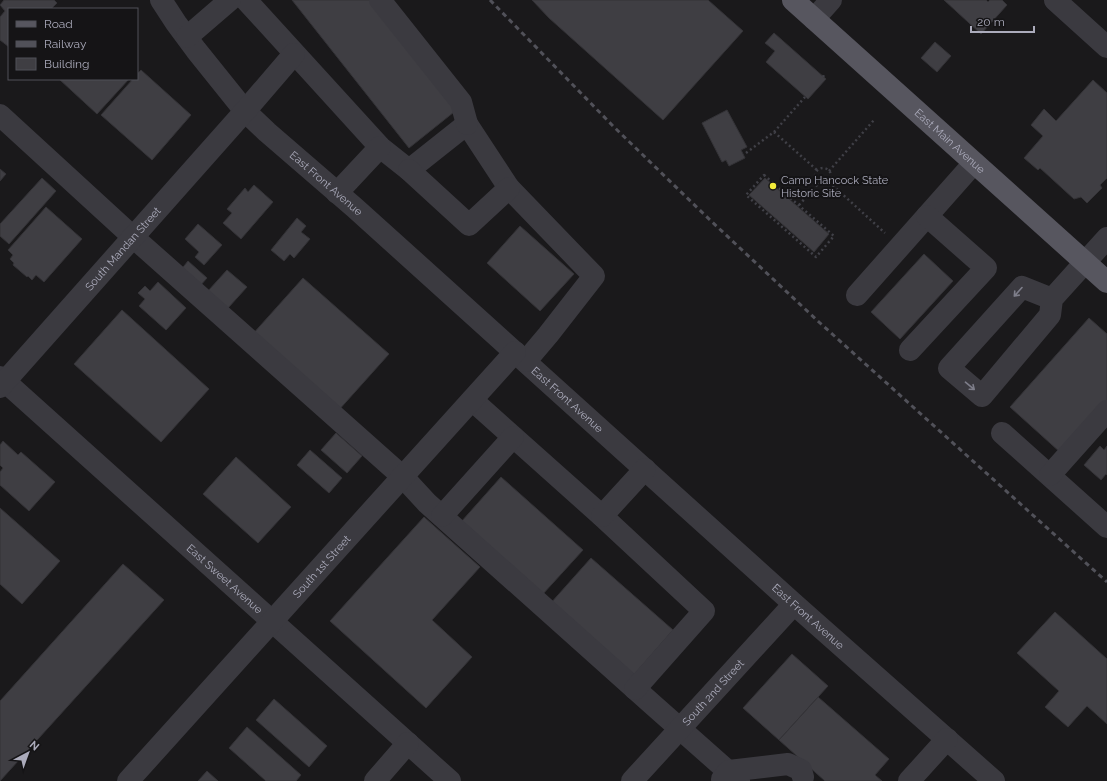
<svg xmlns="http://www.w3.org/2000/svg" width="1107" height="781" font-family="Raleway,sans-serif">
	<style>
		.building { fill: #3f3e43; stroke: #343337 }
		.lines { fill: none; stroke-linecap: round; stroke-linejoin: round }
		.path { stroke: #404047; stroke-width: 2.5; stroke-dasharray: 2 3; stroke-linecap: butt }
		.minor { stroke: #3b3a40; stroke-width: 22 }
		.major { stroke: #57565f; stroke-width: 22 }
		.rail { stroke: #515159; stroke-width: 3; stroke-dasharray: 5 4; stroke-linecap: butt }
		.oneway { stroke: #7e7e8a }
		.poi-dot { fill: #f2eb3a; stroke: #151416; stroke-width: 1.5 }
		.labels { text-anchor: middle; stroke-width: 4; stroke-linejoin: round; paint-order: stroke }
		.street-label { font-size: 11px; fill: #ababbb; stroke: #151416 }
		.poi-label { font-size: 11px; fill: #ababbb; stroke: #151416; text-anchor: start }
	</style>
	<rect width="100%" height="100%" fill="#1a191b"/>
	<path class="building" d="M4,0H54L57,3L51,9H9V47L0,40V17L5,11L0,5Z
		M292,0H373L459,108L409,148Z
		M532,0H708L743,31L663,120L549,18Z
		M944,0H986L988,2L990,0H1002L1007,5L981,34Z
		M774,33L826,79L808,99L766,62L775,51L765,43Z
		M935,42L951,56L937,72L921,58Z
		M141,70L191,115L152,160L101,115L133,79H137V74Z
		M59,79H129L97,114Z
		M1093,80L1107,93V178L1100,185L1102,188L1087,203L1081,197L1074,199L1040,168L1038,170L1024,158L1043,136L1031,125L1044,109L1056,121Z
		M727,110L747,147L741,150L745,158L729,166L726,160L722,162L702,123Z
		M0,169L6,174L0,181Z
		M42,178L56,191L9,244L0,236V224Z
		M765,178L829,234L814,252L749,195Z
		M254,185L273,202L241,239L223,223L232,213L227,209L245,188L248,192Z
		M46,207L82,239L44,282L36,275L32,280L28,276L27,277L13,265L14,263L10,259L13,255L8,250Z
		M297,218L306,226L301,232L310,239L294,258L290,254L284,261L271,250Z
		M198,224L222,245L204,265L195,257L199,252L185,239Z
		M520,226L574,274L540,311L487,263Z
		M924,254L953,281L900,339L871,312Z
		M188,261L207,278L199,287L180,271Z
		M227,270L247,287L228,308L208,291Z
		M303,278L389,354L337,412L251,336Z
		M158,282L186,308L166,330L139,306L145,299L138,293L145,286L150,291Z
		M122,310L209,389L161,442L74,364Z
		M1089,318L1107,334V402L1061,453L1010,407Z
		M336,433L362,456L347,473L321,450Z
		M3,441L18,455L21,452L55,482L29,511L0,485V472L3,468L0,465V445Z
		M1100,446L1104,450L1107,446V475L1106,474L1101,480L1084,465Z
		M310,450L342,478L329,493L297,465Z
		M236,457L291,507L258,543L203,494Z
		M501,477L583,550L542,595L461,522Z
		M0,508L60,561L22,604L0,584Z
		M424,517L480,567L432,620L472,657L426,708L330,621Z
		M591,558L673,630L632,677L550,604Z
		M123,564L164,600L0,781V701Z
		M1055,612L1107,659V724L1087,706L1068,727L1045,707L1059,691L1017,653Z
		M792,654L828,686L779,740L743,708Z
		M818,697L889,759L875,775L882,781H825L779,740Z
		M274,699L327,746L309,767L256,720Z
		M247,727L301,775L296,781H266L229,748Z
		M207,771L218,781H198Z"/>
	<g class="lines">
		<path class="path" d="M823,77L824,75
			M774,132L818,171
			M746,153L774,132L805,97
			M815 176a8 8 0 1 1 16 0a8 8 0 1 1-16 0Z
			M829,171L874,120
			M764,175L834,236L816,257L746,195Z
			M829,182L885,233
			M799,205L819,183"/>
		<g class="minor">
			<path id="s1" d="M161,0L176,23L196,50L245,111L267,132L355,208L794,604L994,781"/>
			<path d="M246,0L380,147L409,170L467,124L509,188L594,276L548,335L526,361"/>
			<path d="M380,0L461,102L467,124"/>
			<path d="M1055,0L1107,47"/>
			<path d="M814,19L831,0"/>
			<path d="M187,37L230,0"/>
			<path d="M0,115L133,237L403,477L427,503L652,704L739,781"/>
			<path d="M409,170L469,225L509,188"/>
			<path d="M337,193L380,147"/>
			<path d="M857,295L974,163"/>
			<path d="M1052,299L1022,287L949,368L982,396L1050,315L1052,299L1107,238"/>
			<path d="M910,350L986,268L927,216"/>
			<path id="s2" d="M0,377L450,781"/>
			<path id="s3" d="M0,387L245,111L294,54"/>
			<path d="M472,400L602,516L704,611L635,689"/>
			<path d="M1002,433L1107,527"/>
			<path d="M1050,475L1107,411"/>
			<path d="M442,516L513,437"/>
			<path d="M602,516L645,469"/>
			<path d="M722,779L729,771L788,764L801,770L803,777"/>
			<path id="s4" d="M128,781L515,352"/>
			<path d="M375,781L408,743"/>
			<path id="s5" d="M632,781L794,604"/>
			<path d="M909,781L947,739"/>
		</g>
		<path class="major" id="s6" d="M793,0L1107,282"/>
		<path class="rail" d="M490,0L614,127L710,220L820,323L1107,582"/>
	</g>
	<defs><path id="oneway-shaft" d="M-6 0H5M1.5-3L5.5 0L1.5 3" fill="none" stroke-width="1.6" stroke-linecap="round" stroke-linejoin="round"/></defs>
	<g class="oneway">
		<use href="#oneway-shaft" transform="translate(1018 292) rotate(132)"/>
		<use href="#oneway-shaft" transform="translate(970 386) rotate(40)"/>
	</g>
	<circle class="poi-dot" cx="773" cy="186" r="4"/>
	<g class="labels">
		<g class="street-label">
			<text dy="4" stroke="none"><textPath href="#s6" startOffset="211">East Main Avenue</textPath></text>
			<text dy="4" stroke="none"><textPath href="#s1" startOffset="248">East Front Avenue</textPath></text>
			<text dy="4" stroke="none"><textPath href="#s3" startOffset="185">South Mandan Street</textPath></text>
			<text dy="4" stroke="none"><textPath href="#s1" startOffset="572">East Front Avenue</textPath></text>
			<text dy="4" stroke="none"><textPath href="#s4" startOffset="289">South 1st Street</textPath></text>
			<text dy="4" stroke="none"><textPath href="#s2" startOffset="302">East Sweet Avenue</textPath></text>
			<text dy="4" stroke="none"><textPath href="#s1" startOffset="896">East Front Avenue</textPath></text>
			<text dy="4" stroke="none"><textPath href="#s5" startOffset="120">South 2nd Street</textPath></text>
		</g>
		<g class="poi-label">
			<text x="781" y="184">Camp Hancock State<tspan x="781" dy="13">Historic Site</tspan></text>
		</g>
	</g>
	<rect x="8" y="8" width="130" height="72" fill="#151416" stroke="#515058"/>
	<rect x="16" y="21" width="20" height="6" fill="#57565f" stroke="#515058"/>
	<text x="44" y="28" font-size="12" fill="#ababbb">Road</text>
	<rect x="16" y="41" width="20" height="6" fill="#515159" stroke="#515058"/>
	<text x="44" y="48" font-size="12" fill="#ababbb">Railway</text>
	<rect x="16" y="58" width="20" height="12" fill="#3f3e43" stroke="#515058"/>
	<text x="44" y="68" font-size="12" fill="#ababbb">Building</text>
	<g transform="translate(28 753) rotate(41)" stroke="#151416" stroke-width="3" paint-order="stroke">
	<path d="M0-3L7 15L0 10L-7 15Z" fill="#ababbb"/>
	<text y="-6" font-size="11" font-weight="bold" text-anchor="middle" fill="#ababbb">N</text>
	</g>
	<path d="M971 26v6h63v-6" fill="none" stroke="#ababbb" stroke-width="2"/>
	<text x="977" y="26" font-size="12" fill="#ababbb" stroke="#151416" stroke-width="3" paint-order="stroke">20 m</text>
</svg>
